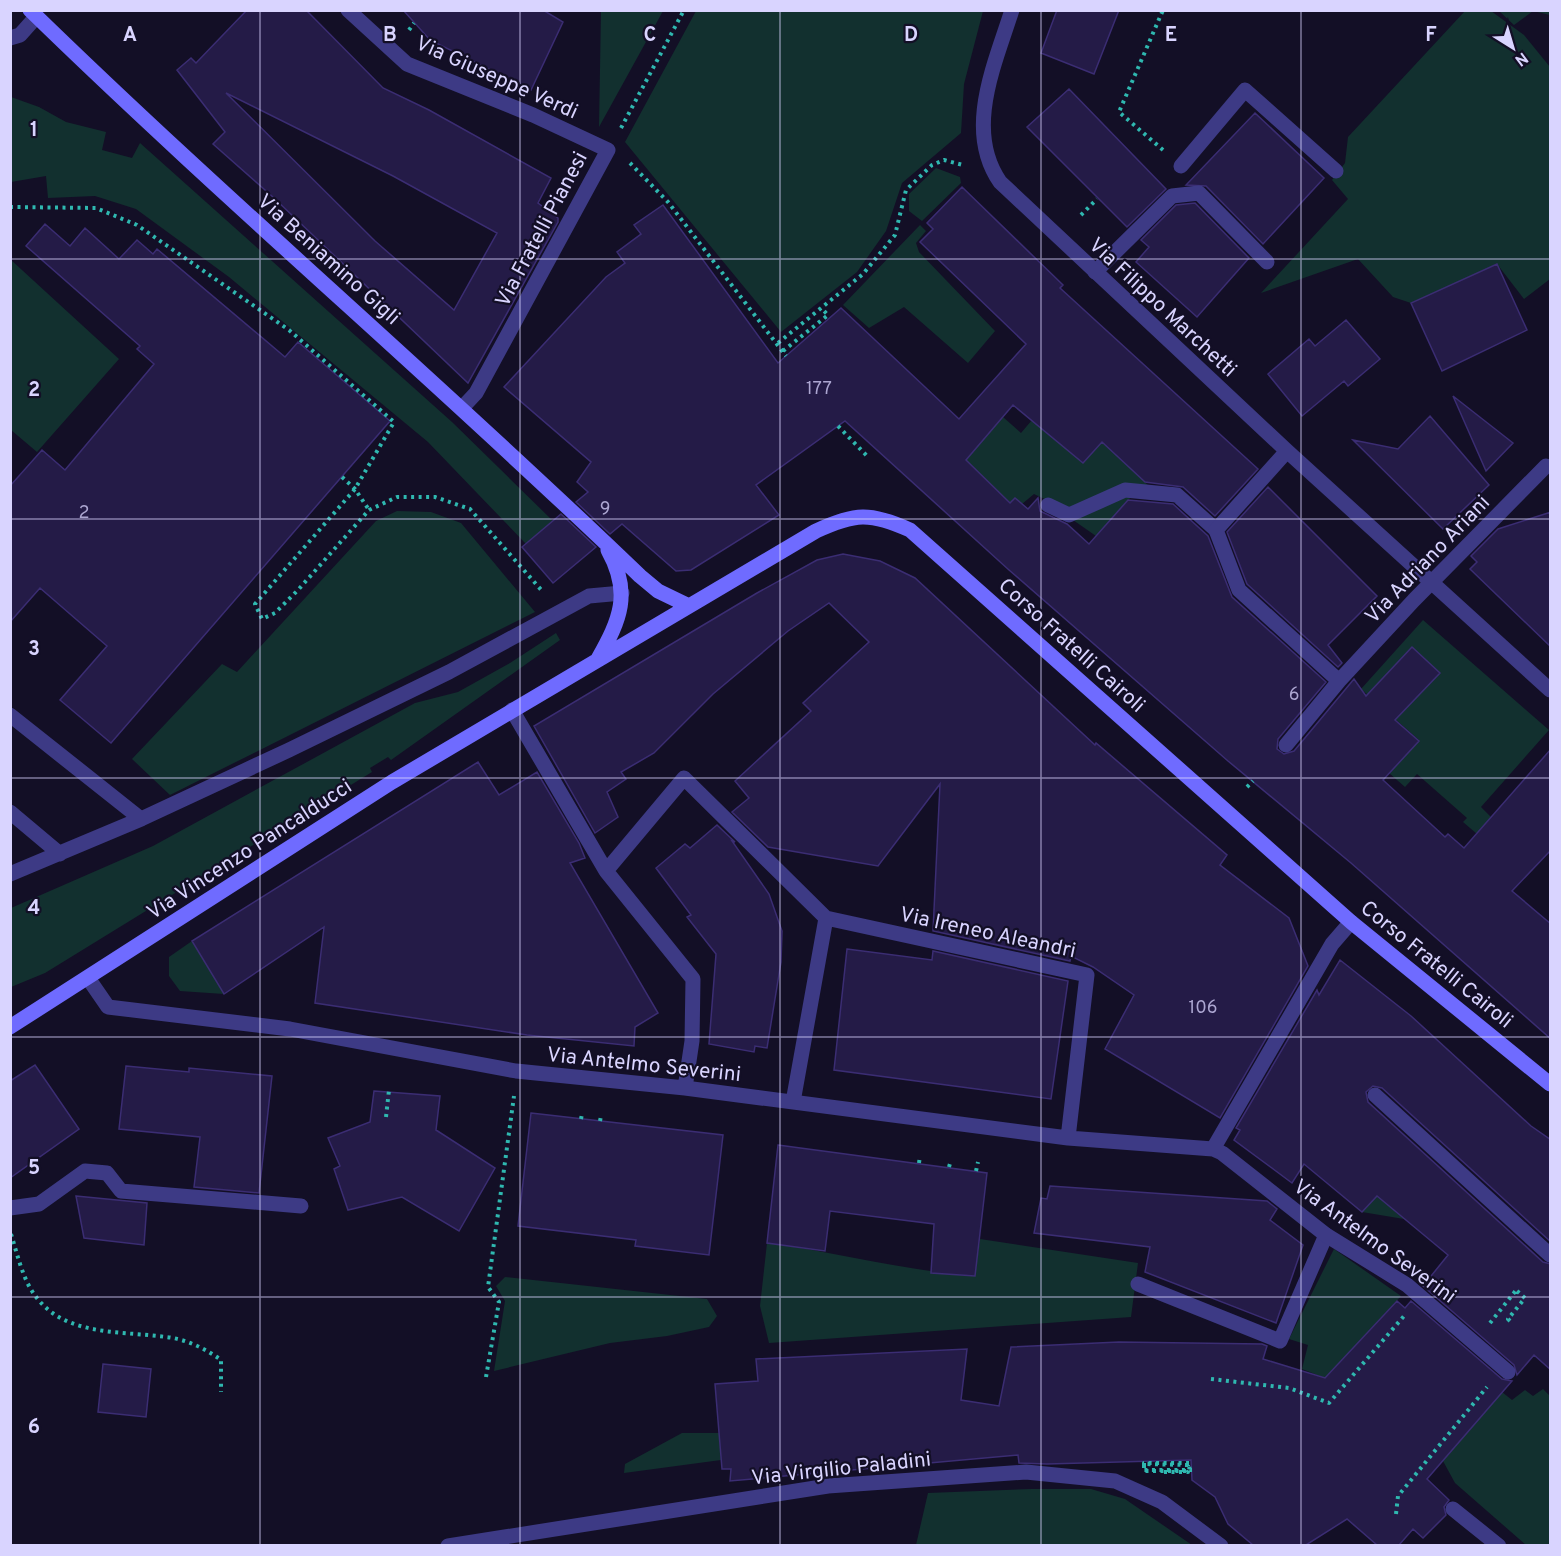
<svg xmlns="http://www.w3.org/2000/svg" width="1561" height="1556" font-family="Overpass,sans-serif">
	<style>
		.green { fill: #12302f }
		.building { fill: #241b47; stroke: #3b2d73; stroke-width: 1.5; fill-rule: evenodd }
		.lines { fill: none; stroke-linecap: round; stroke-linejoin: round }
		.path { stroke: #2fb8b0; stroke-width: 4; stroke-dasharray: 3 4.5; stroke-linecap: butt }
		.lane { stroke: #3d3a85; stroke-width: 15 }
		.street { stroke: #3d3a85; stroke-width: 15 }
		.secondary { stroke: #6f6bff; stroke-width: 15 }
		.path-bridge { stroke: #2fb8b0; stroke-width: 4; stroke-dasharray: 3 4.5; stroke-linecap: butt }
		.grid { fill: none; stroke: #d9d4ff; stroke-width: 1.5; stroke-opacity: 0.55 }
		.labels { text-anchor: middle; stroke-width: 4.5; stroke-linejoin: round; paint-order: stroke }
		.number-label { font-size: 18px; fill: #aca6d1 }
		.street-label { font-size: 21px; fill: #d9d4ff; stroke: #130f26 }
		.grid-label { font-size: 20px; text-anchor: middle; font-weight: bold; fill: #d9d4ff; stroke: #130f26; stroke-width: 4.5; stroke-linejoin: round; paint-order: stroke }
	</style>
	<rect width="100%" height="100%" fill="#130f26"/>
	<path class="green" d="M601,11H663L599,127Z
		M696,11H983L964,84L961,133L902,183L886,231L857,272L781,332L625,142Z
		M1465,11H1491L1524,35L1550,67V279L1524,299L1497,264L1411,303L1393,297L1358,259L1261,293L1348,199L1332,180L1345,163L1348,137Z
		M1499,11H1550V15L1533,11L1514,25Z
		M11,97L39,107L66,122L106,132L102,150L132,158L140,143L452,422L553,521L526,544L428,442L229,277L136,209L95,196L48,198L46,176L11,182Z
		M936,168L960,177L961,183L922,221L909,211V194Z
		M920,225L926,231L916,243L919,252L995,331L968,363L904,307L869,328L843,305Z
		M10,259L119,359L37,452L11,430Z
		M1003,417L1021,433L1032,420L1083,463L1102,442L1150,487L1065,509L1034,494L1022,504L1010,503L966,460Z
		M1122,496L1131,497L1096,536L1073,520Z
		M397,511L431,512L461,523L535,612L170,795L132,759L222,664L237,672L376,521Z
		M1423,620L1549,730L1481,807L1491,817L1477,834L1463,822L1467,818L1417,774L1405,787L1389,773L1419,740L1361,689Z
		M556,633L560,640L391,760L388,757L370,768L372,772L45,973L11,987V908L153,846L415,703L458,692L510,663Z
		M192,941L224,994L180,991L169,976V957Z
		M1394,1174L1422,1198L1404,1219L1362,1212Z
		M980,1239L1138,1263L1131,1317L769,1343L760,1306L767,1243C837,1252 905,1271 975,1276Z
		M1334,1249L1401,1296L1325,1378L1302,1369L1308,1345L1289,1339Z
		M505,1277L707,1299L717,1316L709,1327L667,1336L610,1343L494,1371L505,1301L496,1286Z
		M1543,1389L1550,1396V1545H1526L1455,1483L1443,1461L1502,1392L1512,1400L1525,1390L1533,1396Z
		M682,1433H719L721,1460L624,1473L625,1464Z
		M1032,1489H1091L1125,1499L1192,1545H916L928,1493Z"/>
	<path class="building" d="M247,10H306L383,88L429,110L551,178L538,203L558,218V222L468,383L274,198L213,144L225,132L177,70L191,58L196,63ZM226,93L393,176L497,233L454,310L375,241Z
		M403,10H543L563,22L531,90L430,40Z
		M1057,10H1119L1094,74L1041,53Z
		M1069,89L1166,189L1127,227L1027,127Z
		M1255,113L1324,178L1263,244L1206,186L1186,185Z
		M962,187L1063,285L1060,288L1258,469L1215,516L1183,487L1145,482L1102,442L1083,463L1013,405L966,460L1010,503L1015,498L1028,509L1038,498L1040,511L1067,524L1089,544L1128,500L1173,504L1208,536L1232,597L1326,682L1278,739L1277,749L1284,754L1294,751L1354,679L1366,696L1412,647L1440,673L1395,720L1419,741L1383,780L1445,837L1448,834L1464,848L1551,749V850L1512,891L1551,924V1039L1351,863L1228,761L1009,570L845,421L756,485L779,515L691,570L676,571L622,524L610,534L576,502L588,492L577,482L591,462L504,387L606,277L625,263L617,252L641,234L634,225L663,205L778,363L841,308L959,419L1026,344L920,242L933,229L927,223Z
		M1195,203L1249,258L1197,317L1136,262L1149,247L1141,240L1176,205Z
		M45,224L70,246L85,228L119,259L137,240L153,254L157,249L285,357L298,342L390,421L111,743L60,700L107,646L40,588L10,622V486L42,450L65,470L154,364L137,349L140,346L26,246Z
		M1497,264L1527,330L1442,371L1411,303Z
		M1346,320L1380,359L1348,386L1344,381L1302,416L1268,374L1309,339L1315,346Z
		M1453,396L1513,443L1486,471Z
		M1430,416L1489,485L1443,529L1353,440L1398,449Z
		M1268,487L1377,596L1328,645L1342,663L1338,667L1247,584L1227,532Z
		M1551,512V647L1470,569L1477,562L1471,556L1498,529Z
		M561,514L596,547L553,583L522,547Z
		M843,554L880,561L915,578L1095,745L1096,743L1227,855L1220,865L1289,918L1308,966L1220,1118L1105,1049L1134,995L1093,967L1071,956L1070,961L933,931L940,784L878,866L768,847L732,812L749,798L735,781L811,711L803,703L869,642L829,603L788,631L713,694L654,753L621,772L626,779L607,792L618,817L595,833L534,726L757,593L817,560Z
		M478,762L499,795L537,772L579,843L585,858L570,863L658,1013L635,1027L634,1046L527,1035L315,1003L324,927L224,994L192,941Z
		M717,825L735,842L732,841L769,894L782,931L781,962L767,1048L755,1046L754,1052L709,1044L716,954L687,917L691,915L656,868L685,844L690,848Z
		M847,949L932,960L933,951L1068,981L1051,1099L834,1070Z
		M1340,960L1411,1016L1531,1126L1551,1140V1242L1382,1088L1373,1086L1366,1092L1368,1102L1543,1262L1551,1264V1370L1534,1355L1517,1375L1514,1365L1423,1286L1448,1255L1377,1196L1362,1212L1304,1164L1292,1183L1234,1140L1240,1130L1236,1128L1317,990L1319,995Z
		M35,1065L79,1129L10,1178V1081Z
		M126,1066L189,1072V1068L272,1076L259,1193L194,1187L200,1137L119,1129Z
		M374,1091L440,1096L436,1130L495,1168L459,1231L402,1197L348,1210L334,1169L340,1166L328,1138L370,1122Z
		M531,1113L723,1135L709,1255L635,1246L636,1240L518,1226Z
		M778,1145L987,1173L975,1276L931,1273L934,1224L830,1211L825,1251L767,1243Z
		M1050,1186L1267,1201L1277,1209L1270,1220L1303,1245L1276,1323L1145,1272L1150,1247L1034,1233L1041,1198L1047,1199Z
		M76,1196L147,1203L144,1245L84,1238Z
		M1397,1301L1405,1308L1411,1301L1502,1379L1512,1381L1427,1479L1449,1500L1444,1507L1446,1515L1423,1538L1413,1529L1399,1545H1377L1347,1519L1306,1545H1253L1228,1524L1215,1497L1192,1480L1191,1460L1047,1464L1019,1463L1018,1455L730,1481L731,1469H722L715,1384L758,1381L756,1359L967,1349L961,1400L999,1406L1011,1347L1119,1342L1262,1344L1267,1346L1263,1359L1325,1378Z
		M103,1364L151,1369L146,1417L98,1412Z"/>
	<g class="lines">
		<path class="path" d="M409,30L414,23
			M621,128L684,10
			M1163,150L1119,112L1163,10
			M630,163L668,202L786,356
			M10,207L96,208L137,225L289,330L394,422L355,489L255,604L262,619L275,613L298,590L369,510L397,497H435L470,509L543,592
			M1081,215L1097,199
			M778,343L863,274L895,235L906,190L932,165L944,160L963,165
			M783,351L828,315L821,308
			M838,426L868,457
			M342,477L355,489L369,510
			M1247,787L1253,781
			M386,1117L389,1090
			M581,1119L582,1114
			M600,1121L601,1116
			M919,1163L920,1156
			M949,1167L951,1160
			M976,1171L978,1162
			M11,1234C16,1250 20,1267 27,1282C54,1338 115,1330 166,1337C186,1339 206,1349 221,1360V1392
			M1510,1321L1508,1319L1525,1298L1516,1290
			M1490,1323L1517,1289
			M486,1377L499,1302L488,1287L514,1096
			M1211,1379L1289,1388L1329,1403L1404,1316
			M1164,1472H1188V1465
			M1396,1514L1398,1496L1487,1387"/>
		<path class="lane" d="M1181,166L1245,90L1336,171
			M1095,272L1172,196L1199,193L1267,262
			M1048,505L1069,515L1125,490L1177,495L1216,530
			M10,715L141,819
			M10,812L60,854
			M10,874L141,819L289,750L449,672L589,596L622,593
			M10,1208L39,1204L85,1171L107,1173L121,1191L301,1206
			M1138,1284L1280,1341L1326,1235
			M1453,1509L1499,1546"/>
		<path class="street" d="M348,10L407,64L533,115L608,150L476,393L462,408
			M1012,10C995,64 964,130 1000,182L1287,451L1550,690
			M10,38L20,35L36,17
			M1287,451L1216,530L1239,590L1339,681
			M512,710L606,871
			M1286,745L1339,681L1414,600L1546,466
			M88,978L108,1007L290,1029L516,1071L685,1088L1068,1138L1213,1149L1222,1153L1326,1235L1407,1285L1508,1372
			M685,1088L692,1041L693,979L606,871L684,778L826,918L1087,975L1068,1138
			M1375,1095L1550,1255
			M793,1102L826,918
			M1213,1149L1332,944L1351,922
			M448,1546L828,1486L1026,1472L1115,1481L1162,1502L1221,1546"/>
		<path class="secondary" d="M30,10C229,204 441,384 640,576L658,591L689,606
			M598,659C620,620 632,593 608,550
			M10,1027L392,782L816,531C855,513 870,512 910,530L1351,922L1550,1084"/>
		<path class="path-bridge" d="M1188,1465L1144,1464V1471H1189L1190,1463H1144V1470H1192"/>
	</g>
	<path class="grid" d="M260,10V1546M520,10V1546M780,10V1546M1041,10V1546M1301,10V1546M10,259H1550M10,519H1550M10,778H1550M10,1037H1550M10,1297H1550"/>
	<g class="labels">
		<g class="number-label">
			<text x="819" y="394">177</text>
			<text x="605" y="514">9</text>
			<text x="84" y="518">2</text>
			<text x="1294" y="700">6</text>
			<text x="1203" y="1013">106</text>
		</g>
		<g class="street-label">
			<text transform="translate(497 77) rotate(24)" y="7">Via Giuseppe Verdi</text>
			<text transform="translate(541 229) rotate(-62)" y="7">Via Fratelli Pianesi</text>
			<text transform="translate(329 259) rotate(42)" y="7">Via Beniamino Gigli</text>
			<text transform="translate(1163 307) rotate(43)" y="7">Via Filippo Marchetti</text>
			<text transform="translate(1427 559) rotate(-46)" y="7">Via Adriano Ariani</text>
			<text transform="translate(1072 645) rotate(42)" y="7">Corso Fratelli Cairoli</text>
			<text transform="translate(249 849) rotate(-33)" y="7">Via Vincenzo Pancalducci</text>
			<text transform="translate(988 932) rotate(12)" y="7">Via Ireneo Aleandri</text>
			<text transform="translate(1437 964) rotate(39)" y="7">Corso Fratelli Cairoli</text>
			<text transform="translate(644 1064) rotate(6)" y="7">Via Antelmo Severini</text>
			<text transform="translate(1375 1241) rotate(36)" y="7">Via Antelmo Severini</text>
			<text transform="translate(841 1468) rotate(-6)" y="7">Via Virgilio Paladini</text>
		</g>
	</g>
	<g class="grid-label">
		<text x="130" y="41">A</text>
		<text x="390" y="41">B</text>
		<text x="650" y="41">C</text>
		<text x="911" y="41">D</text>
		<text x="1171" y="41">E</text>
		<text x="1431" y="41">F</text>
		<text x="34" y="136">1</text>
		<text x="34" y="396">2</text>
		<text x="34" y="655">3</text>
		<text x="34" y="914">4</text>
		<text x="34" y="1174">5</text>
		<text x="34" y="1433">6</text>
	</g>
	<rect width="1561" height="1556" fill="none" stroke="#d9d4ff" stroke-width="24"/>
	<g transform="translate(1513 48) rotate(143)" stroke="#130f26" stroke-width="4.5" paint-order="stroke">
	<path d="M0-4.5L10 22L0 15L-10 22Z" fill="#d9d4ff"/>
	<text y="-9" font-size="16" font-weight="bold" text-anchor="middle" fill="#d9d4ff">N</text>
	</g>
</svg>
